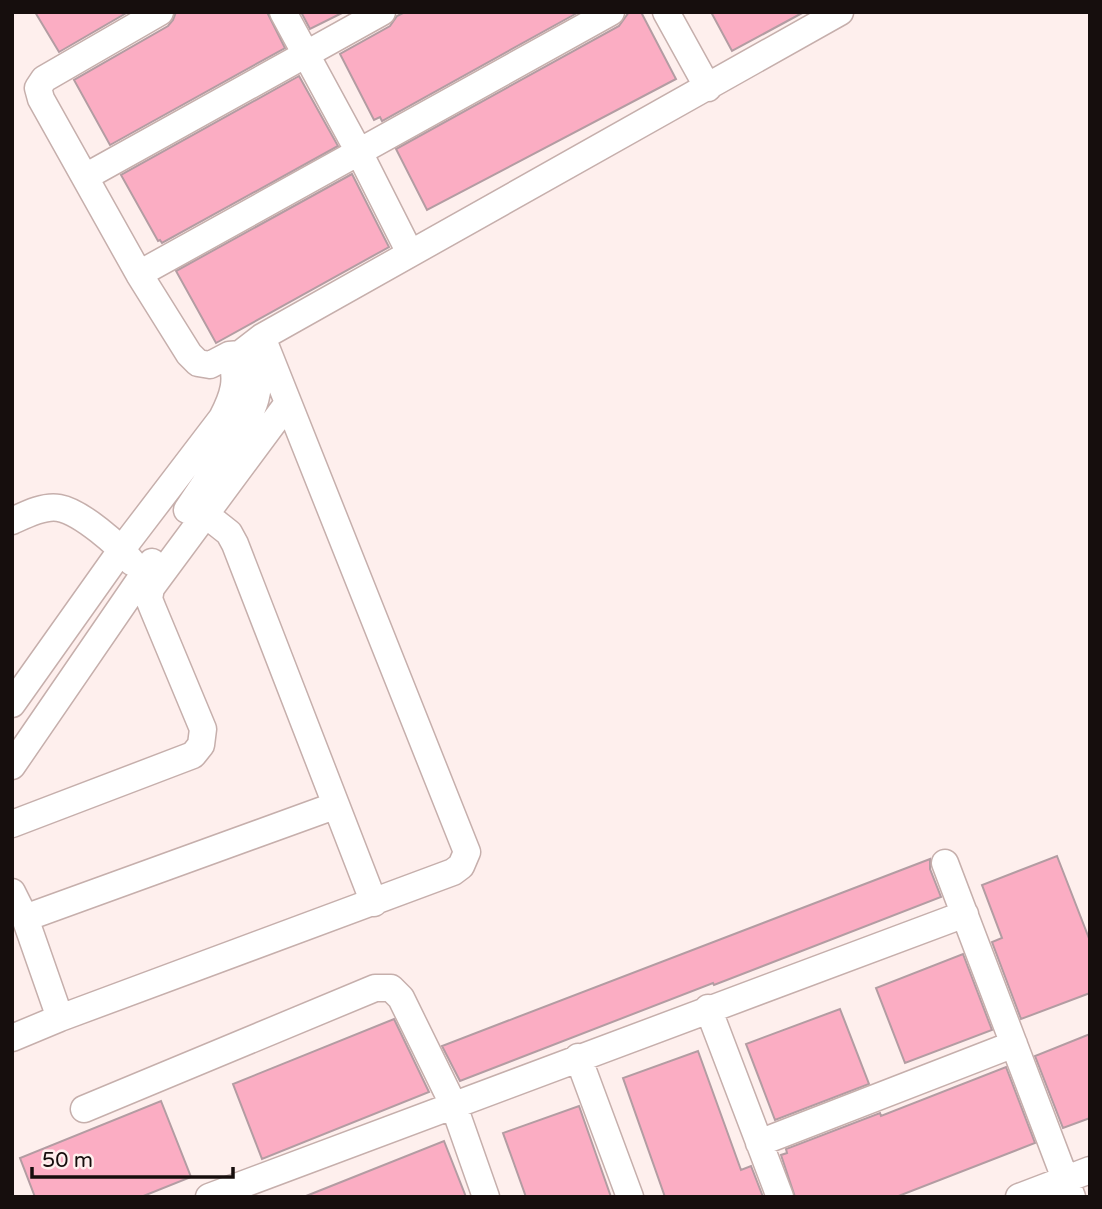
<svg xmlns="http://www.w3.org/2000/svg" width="1102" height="1209" font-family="'Varela Round',sans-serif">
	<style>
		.building { fill: #fbadc3; stroke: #b39ca2; stroke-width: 2 }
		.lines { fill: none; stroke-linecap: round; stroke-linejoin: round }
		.street-casing { stroke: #c6afac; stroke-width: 29 }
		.street { stroke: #fff; stroke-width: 26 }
	</style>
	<rect width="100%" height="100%" fill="#feefed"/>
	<path class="building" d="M35,12H128L59,52Z
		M176,12H267L285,48L110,145L74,80L168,26L173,20Z
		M301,12H344L310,29Z
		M405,12H577V13L382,121L380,117L374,120L340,54L390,26L397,16Z
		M629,12H641L676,79L427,210L396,149L619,26Z
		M711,12H804L732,51Z
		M299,76L338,146L162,243L160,240L158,241L121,175Z
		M352,174L389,247L216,343L176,271Z
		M1057,856L1090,941V993L1021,1019L992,942L1002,938L982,885Z
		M930,859V869L941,897L714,985L713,983L460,1081L442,1046Z
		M963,954L992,1030L905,1063L876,988Z
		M840,1009L869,1084L775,1120L746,1044Z
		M394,1019L429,1092L262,1159L233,1084Z
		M1090,1034V1118L1063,1128L1035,1056Z
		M698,1051L741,1170L751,1166L763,1197H665L623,1078Z
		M1006,1067L1035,1143L896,1197H795L781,1155L787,1153L786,1149L880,1113L881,1116Z
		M161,1101L191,1177L141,1197H35L20,1158Z
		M579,1106L611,1197H526L503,1133Z
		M444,1141L466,1197H306V1196Z"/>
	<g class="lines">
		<defs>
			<path id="street" d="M160,12L44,79L38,88L41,99L139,274L189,354L198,363L210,365L229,355L240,354L262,337L840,12
				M283,12L359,152L410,253
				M666,12L708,88
				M85,177L382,12
				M139,274L611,12
				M187,510C199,492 212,473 224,455C246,421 274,389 246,350
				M205,514L229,533L235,544L374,903
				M12,521C25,515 44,505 59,508C81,512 119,545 132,562
				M12,704L122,549L222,418C233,397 240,378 229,355
				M12,766L152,562
				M12,824L193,755L201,745L203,729L153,609L149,599L151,588L288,403
				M945,863L1072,1197
				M12,892L25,918L60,1018
				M25,918L334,806
				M708,1008L780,1197
				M12,1038L60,1018L453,872L461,866L467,852L262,337
				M578,1057L630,1197
				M84,1109L375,988H391L401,998L454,1106L486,1197
				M759,1143L1014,1044
				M209,1197L965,914
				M1019,1197L1090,1170"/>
		</defs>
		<use href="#street" class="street-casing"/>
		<use href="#street" class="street"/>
	</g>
	<rect width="1102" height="1209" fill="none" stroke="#160e0d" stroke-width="28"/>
	<path d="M32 1167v10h201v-10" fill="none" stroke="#160e0d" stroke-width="3.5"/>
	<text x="42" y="1167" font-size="21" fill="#160e0d" stroke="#feefed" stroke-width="5" paint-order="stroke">50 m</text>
</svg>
